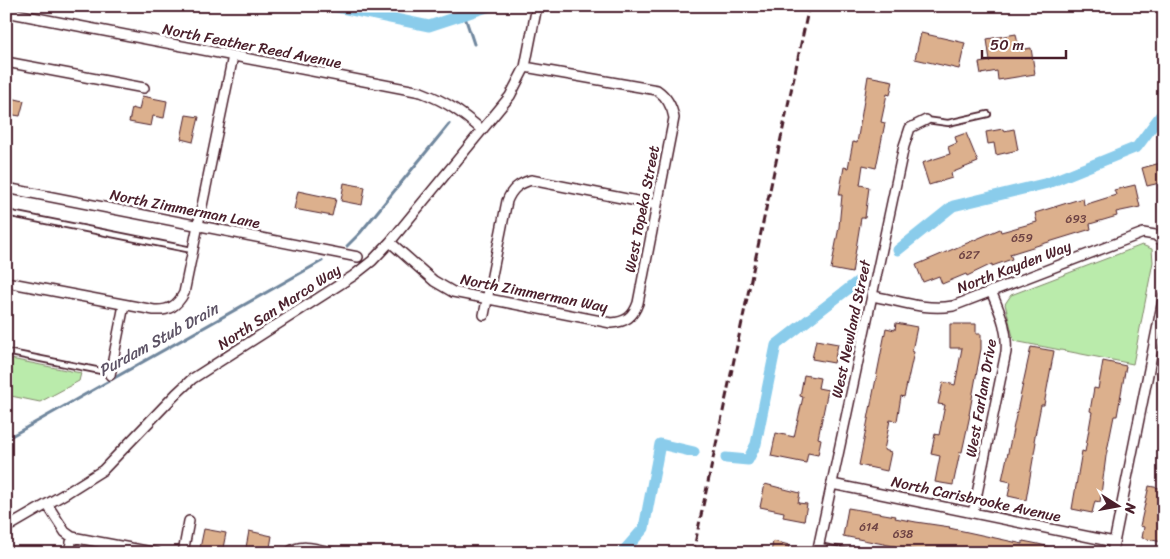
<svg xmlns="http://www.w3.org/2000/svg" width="1170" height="559" font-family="Sriracha,sans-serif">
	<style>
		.green { fill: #baebab; stroke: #82856b }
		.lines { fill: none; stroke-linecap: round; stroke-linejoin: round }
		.stream { stroke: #70879e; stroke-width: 3 }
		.canal { stroke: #8acceb; stroke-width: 11 }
		.building { fill: #dcb08d; stroke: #4a1f2b }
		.lane-casing { stroke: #4a1f2b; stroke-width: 8 }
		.street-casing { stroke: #4a1f2b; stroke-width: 12 }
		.lane { stroke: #fff; stroke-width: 4.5 }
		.street { stroke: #fff; stroke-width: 9 }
		.rail { stroke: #4a1f2b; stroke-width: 3; stroke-dasharray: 8 4; stroke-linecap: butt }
		.labels { text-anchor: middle; stroke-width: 5; stroke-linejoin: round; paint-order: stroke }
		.number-label { font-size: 12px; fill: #6e4344 }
		.street-label { font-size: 15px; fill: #4a1f2b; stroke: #fff }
		.water-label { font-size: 16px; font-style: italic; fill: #5d5365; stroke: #fff }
	</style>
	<rect width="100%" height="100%" fill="#fff"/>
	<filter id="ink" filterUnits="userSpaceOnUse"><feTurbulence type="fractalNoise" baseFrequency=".02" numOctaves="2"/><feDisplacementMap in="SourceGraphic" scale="10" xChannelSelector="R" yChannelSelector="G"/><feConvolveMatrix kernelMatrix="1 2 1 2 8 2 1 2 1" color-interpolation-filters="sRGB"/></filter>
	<g filter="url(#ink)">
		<path class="green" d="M1142,245L1152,249L1153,262L1133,364L1014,341L1005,304L1011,295Z
			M6,358L81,373L79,381L40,402L6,395Z"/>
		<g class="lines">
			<path class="stream" d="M464,14L474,44
				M347,246L360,233L449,124
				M6,439L322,261"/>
			<path class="canal" d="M332,6L429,26L490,6
				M898,250L953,206L1048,183L1137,147L1164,111
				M726,458L748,460L756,444L776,345L857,282
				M622,553L644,528L660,444L694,452"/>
		</g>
		<path class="building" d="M921,33L965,43L959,69L915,59Z
			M1016,34L1019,50L1031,48L1035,74L998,80L997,71L981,74L979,63L990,61L987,39Z
			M868,76L893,81L890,95L887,94L881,122L885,123L876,168L863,165L860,185L869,187L865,218H861L852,273L831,269L839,227L842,195H839L844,167L848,168L853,142L857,143Z
			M142,96L167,101L164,118L153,116L151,126L129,122L132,108L139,110Z
			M11,98L24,101L20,116L8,114Z
			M186,115L199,117L193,142L181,139Z
			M1003,129L1004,131L1014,129L1018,150L996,155L994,143L988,144L986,132Z
			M966,133L978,162L951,173L952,178L929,185L922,163L950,154L948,147L957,143L955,137Z
			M1164,162V182L1147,186L1142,168Z
			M344,183L365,187L362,205L341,201Z
			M1135,185L1140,207L1116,212L1117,216L1090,224L1091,229L1010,254L1012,259L992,266V264L967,276L966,274L942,284L939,276L923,282L916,265L1000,229L1001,232L1037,222L1035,213L1083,198L1084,205L1116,195L1114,190Z
			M298,191L336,199L332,216L294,209Z
			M896,323L917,327L912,351L914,352L904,397L901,396L897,421L890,420L884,450L891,452L887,471L859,465L886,328L895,330Z
			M950,324H976V334H981V349L969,415H970L962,452H960L953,485L935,482L940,456L931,454L935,434L939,435L945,405L938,404L943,382L955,385L962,348H950Z
			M816,340L838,344L834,363L812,359Z
			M1031,347L1054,351L1044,405H1041L1034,441L1036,442L1026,500L1008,496L1011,482L1002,480Z
			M1103,361L1126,366L1117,416H1114L1106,456L1100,502L1095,501L1092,513L1072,509L1082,451L1085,452L1092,412L1090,411L1094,388L1098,389Z
			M804,375L820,378L818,388L828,390L818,438L821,439L818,455L808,453L806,463L771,456L776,433L794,437L803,397L800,396Z
			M765,484L800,493L798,503L807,504L804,521L783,517L784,512L760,507Z
			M1149,486L1164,489V532L1162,542L1142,538L1144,527L1140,526Z
			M848,508L896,516L895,518L916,522L950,527L949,528L1023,544V541L1038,544L1058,549L1057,553H929L843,536Z
			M204,529L226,533L222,553H199Z
			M249,531L272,536L269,553H245Z
			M773,541L789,545L788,553H771Z"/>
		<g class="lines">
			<defs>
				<path id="lane" d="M926,120L948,123L988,114
					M6,213L192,250
					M6,352L111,373
					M819,546L855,553"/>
				<path id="street" d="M6,12L421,92C447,102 461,112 482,130
					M6,62L144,88
					M6,188L358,257
					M390,242L434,281L453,292L611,323C626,322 633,317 638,303L674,118C672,106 667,97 657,90L525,67
					M6,282L154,310C169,311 177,306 184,293L233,56
					M873,296C899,301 926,311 953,306L1143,233L1155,235L1164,242
					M484,315L507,201C512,189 518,184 531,180L657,205
					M110,375L124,305
					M832,484L1114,542
					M47,504L65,532L72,537L157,553
					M973,513L1006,352C1008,328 1000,313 991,291
					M6,528L68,492L103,470L176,394L192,379L353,276L372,261L390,242L510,96L525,67L537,6
					M69,553L72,537
					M183,553L189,521
					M288,553C301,542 320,550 335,553
					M817,553L904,146L910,128L926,120
					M1112,553L1164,295"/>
			</defs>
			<use href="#lane" class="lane-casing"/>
			<use href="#street" class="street-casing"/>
			<use href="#lane" class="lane"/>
			<use href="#street" class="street"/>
			<path class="rail" d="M693,553L809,6"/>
		</g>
	</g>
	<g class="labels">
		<g class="number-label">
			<text x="1076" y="223">693</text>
			<text x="1022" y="242">659</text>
			<text x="969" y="259">627</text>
			<text x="869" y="531">614</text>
			<text x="903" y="538">638</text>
		</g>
		<g class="street-label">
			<text transform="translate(252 46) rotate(11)" y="5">North Feather Reed Avenue</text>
			<text transform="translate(185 209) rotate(11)" y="5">North Zimmerman Lane</text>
			<text transform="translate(642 209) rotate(-79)" y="5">West Topeka Street</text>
			<text transform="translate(1014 267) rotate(-21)" y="5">North Kayden Way</text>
			<text transform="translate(534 293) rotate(11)" y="5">North Zimmerman Way</text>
			<text transform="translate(279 307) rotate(-33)" y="5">North San Marco Way</text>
			<text transform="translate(851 329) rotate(-78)" y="5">West Newland Street</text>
			<text transform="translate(981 398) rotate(-80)" y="5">West Farlam Drive</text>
			<text transform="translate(976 499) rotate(12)" y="5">North Carisbrooke Avenue</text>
		</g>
		<g class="water-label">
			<text transform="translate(158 339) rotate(-29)" y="6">Purdam Stub Drain</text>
		</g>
	</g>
	<rect width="1170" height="559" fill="none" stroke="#fff" stroke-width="25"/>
	<rect x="12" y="12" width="1145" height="534" fill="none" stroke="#4a1f2b" stroke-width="2" filter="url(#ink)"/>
	<g transform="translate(1118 506) rotate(101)" stroke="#ffffff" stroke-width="4" paint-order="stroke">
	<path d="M0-4L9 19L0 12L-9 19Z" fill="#4a1f2b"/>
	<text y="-8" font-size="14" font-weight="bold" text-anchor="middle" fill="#4a1f2b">N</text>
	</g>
	<path d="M982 50v8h84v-8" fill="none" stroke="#4a1f2b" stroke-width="2.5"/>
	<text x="990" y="50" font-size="15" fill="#4a1f2b" stroke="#ffffff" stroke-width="4" paint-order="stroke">50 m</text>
</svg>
